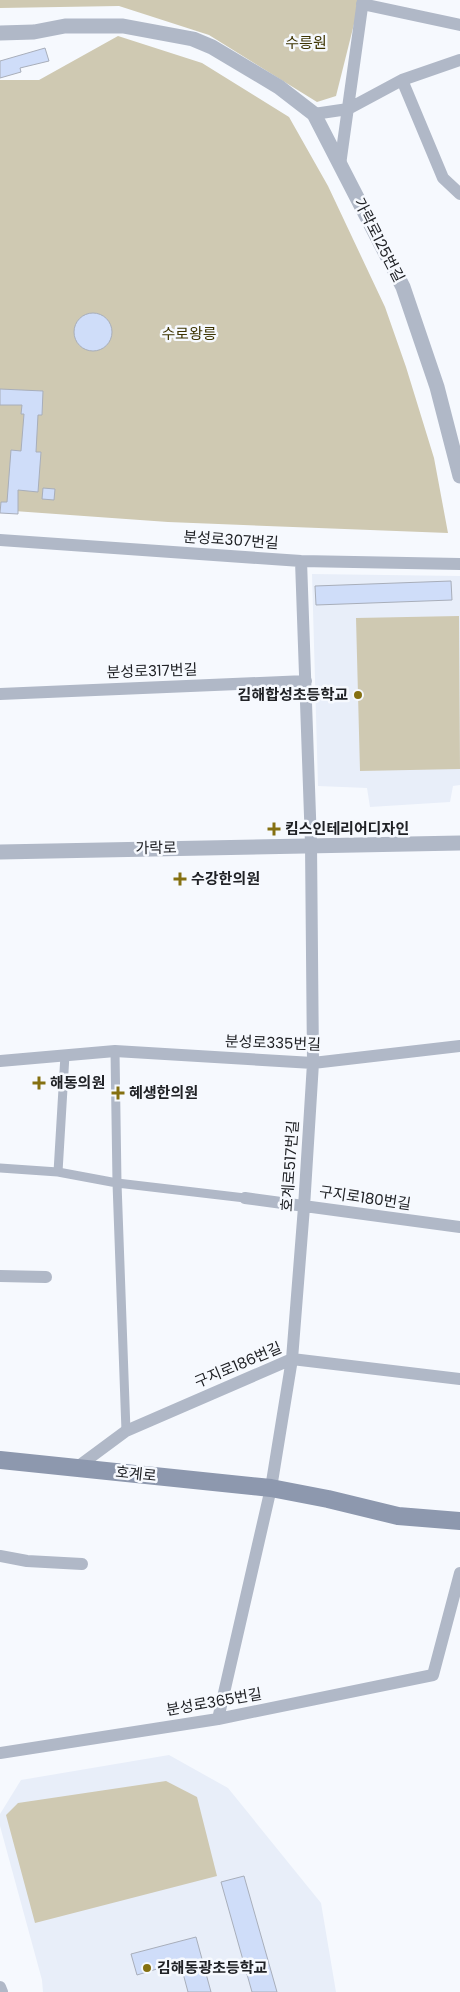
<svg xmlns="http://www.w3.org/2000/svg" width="460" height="1992" font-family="Poppins,'Noto Sans KR',sans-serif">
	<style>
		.built { fill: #e8eef9 }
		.green { fill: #cfc9b2 }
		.building { fill: #cfddf9; stroke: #a8aeba }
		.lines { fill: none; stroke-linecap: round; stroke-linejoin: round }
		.pedestrian { stroke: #b0b8c7; stroke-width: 9 }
		.minor { stroke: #b0b8c7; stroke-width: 12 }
		.tertiary { stroke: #b0b8c7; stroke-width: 15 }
		.secondary { stroke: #8d98ae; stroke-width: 18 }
		.poi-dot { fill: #857011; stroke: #f6f9fe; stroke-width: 2 }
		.labels { text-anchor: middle; stroke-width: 5; stroke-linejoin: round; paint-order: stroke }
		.park-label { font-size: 15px; fill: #3d3301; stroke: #f6f9fe }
		.street-label { font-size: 15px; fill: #202226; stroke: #f6f9fe }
		.poi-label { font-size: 15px; font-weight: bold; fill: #202226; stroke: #f6f9fe; text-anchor: start }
	</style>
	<rect width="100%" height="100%" fill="#f6f9fe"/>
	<path class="built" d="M312,574L460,576V785L453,786L450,802L370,807L367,788L318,786Z
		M169,1755L228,1788L321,1903L336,1992H43L42,1980L0,1826V1814L21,1780Z"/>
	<path class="green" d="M0,0H360L336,96L317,102L209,35L119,6L0,8Z
		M118,36L202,63L289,117L328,186L385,307L406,367L434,458L448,533L168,522L0,510V80H39Z
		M459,616L460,769L360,771L356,618Z
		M166,1781L197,1797L217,1876L35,1923L6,1815L18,1803Z"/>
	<path class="building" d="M45,48L49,61L20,68L21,72L0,78V61Z
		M74 332a19 19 0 1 1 38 0a19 19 0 1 1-38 0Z
		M0,389L43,391L42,415H38L36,452H41L38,492L18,490V514L0,513L1,502H7L11,450L21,451L24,414H21L22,405H0Z
		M43,488L55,489L54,500L42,499Z
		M451,581L452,600L316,605L315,586Z
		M244,1876L277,1992H252L221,1882Z
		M196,1937L211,1992H188L180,1962L137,1975L131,1954Z"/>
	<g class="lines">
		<path class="pedestrian" d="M115,1051L117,1183L126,1431
			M0,1168L58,1172L117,1183L245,1198
			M58,1172L65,1055"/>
		<path class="minor" d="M362,4L460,25
			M402,80L443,178L460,194
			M314,114L348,109L402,80L460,60
			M340,165L363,0
			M0,540L301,561L460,564
			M0,694L306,681
			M0,1061L115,1051L313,1063L460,1046
			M245,1198L460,1227
			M0,1276L46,1277
			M76,1468L126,1431L292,1359L460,1379
			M0,1556L27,1561L82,1564
			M218,1719L271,1488L292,1359L304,1207L313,1063L311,844L301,561
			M0,1753L218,1719L433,1675L460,1573
			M0,1987L2,1992"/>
		<path class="tertiary" d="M0,33L34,32L65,26H123L193,39L212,47L279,87L314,114L403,287L437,387L460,476
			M0,852L460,843"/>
		<path class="secondary" d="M0,1460L271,1488L328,1499L398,1516L460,1521"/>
	</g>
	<g class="poi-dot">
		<circle cx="358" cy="695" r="5"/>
		<path d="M271.5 821.5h5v5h5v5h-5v5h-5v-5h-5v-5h5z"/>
		<path d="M177.5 871.5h5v5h5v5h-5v5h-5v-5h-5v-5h5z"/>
		<path d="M36.5 1075.5h5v5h5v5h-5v5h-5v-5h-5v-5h5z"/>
		<path d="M115.5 1085.5h5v5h5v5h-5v5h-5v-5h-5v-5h5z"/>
		<circle cx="147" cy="1968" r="5"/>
	</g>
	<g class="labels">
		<g class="park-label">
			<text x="306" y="48">수릉원</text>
			<text x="189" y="339">수로왕릉</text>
		</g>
		<g class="street-label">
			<text transform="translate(379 240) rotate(63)" y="5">가락로125번길</text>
			<text transform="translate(231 540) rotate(4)" y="5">분성로307번길</text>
			<text transform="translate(152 671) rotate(-2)" y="5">분성로317번길</text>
			<text transform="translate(156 848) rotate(-1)" y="5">가락로</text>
			<text transform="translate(273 1043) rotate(2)" y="5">분성로335번길</text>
			<text transform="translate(290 1166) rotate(-86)" y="5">호계로517번길</text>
			<text transform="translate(365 1198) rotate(8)" y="5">구지로180번길</text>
			<text transform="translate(238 1365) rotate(-23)" y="5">구지로186번길</text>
			<text transform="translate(136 1474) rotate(6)" y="5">호계로</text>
			<text transform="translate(214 1702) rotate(-10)" y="5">분성로365번길</text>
		</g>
		<g class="poi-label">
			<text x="348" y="700" text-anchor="end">김해합성초등학교</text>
			<text x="285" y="834">킴스인테리어디자인</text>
			<text x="191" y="884">수강한의원</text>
			<text x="50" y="1088">해동의원</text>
			<text x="129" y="1098">혜생한의원</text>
			<text x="157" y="1973">김해동광초등학교</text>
		</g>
	</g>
</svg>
